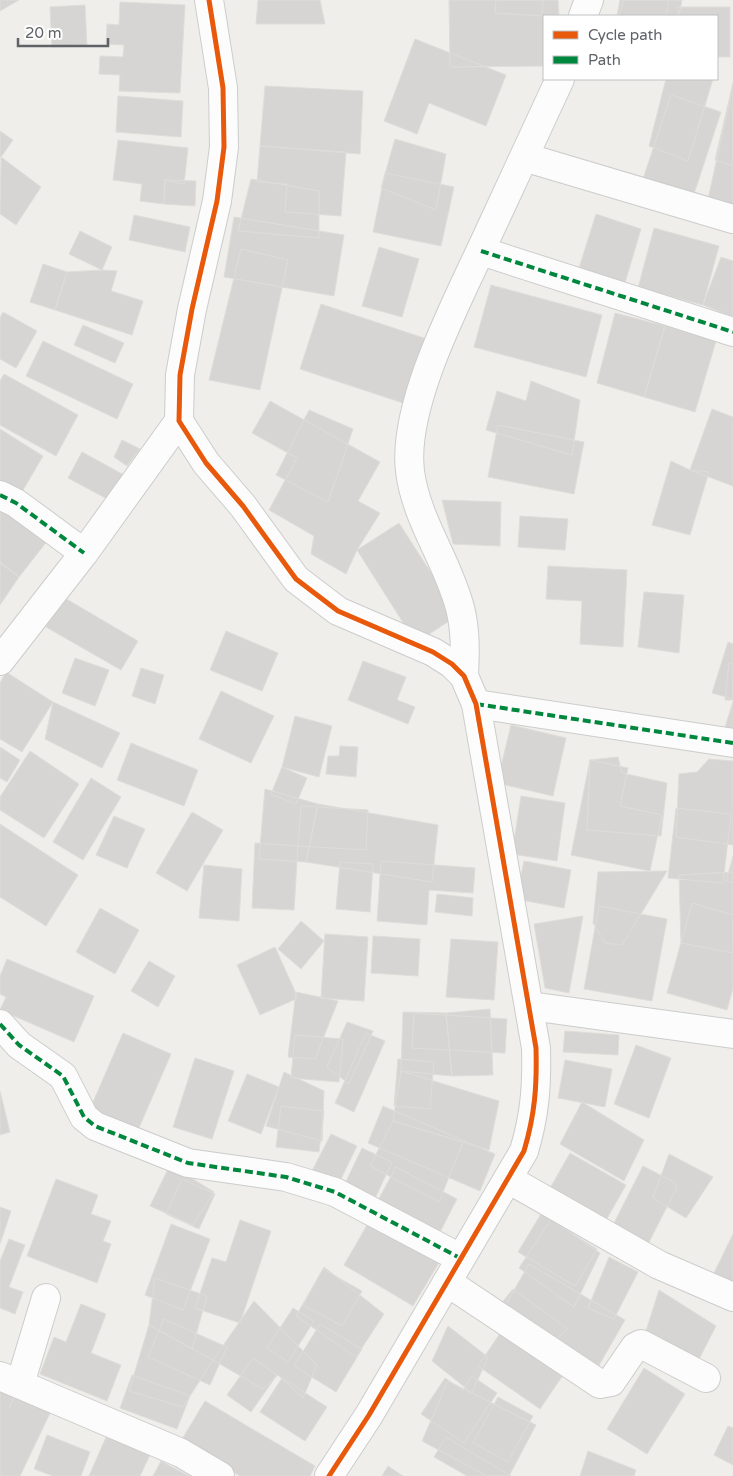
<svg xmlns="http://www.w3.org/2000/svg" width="733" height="1476" font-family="'Varela Round',sans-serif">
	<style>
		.building { fill: #d6d5d3; stroke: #deddd9 }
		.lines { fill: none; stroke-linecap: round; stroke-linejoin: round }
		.minor-casing { stroke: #cbcccc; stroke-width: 30 }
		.tertiary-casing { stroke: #cbcccc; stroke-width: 30 }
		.minor { stroke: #fdfcfc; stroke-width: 28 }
		.tertiary { stroke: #fdfcfc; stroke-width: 28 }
		.quiet { stroke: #00873e; stroke-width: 4; stroke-dasharray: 8 4; stroke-linecap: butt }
		.cycleway-casing { stroke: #fff; stroke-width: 8 }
		.cycleway { stroke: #e8590c; stroke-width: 5 }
	</style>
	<rect width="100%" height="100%" fill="#efeeea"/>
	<path class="building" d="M0,0H19L0,11Z
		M258,0H320L325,24H256Z
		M449,0H558L559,16H544V66L450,67Z
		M496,0H543L542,16L495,13Z
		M620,0H682L679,16H617Z
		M624,0H669L666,16H619Z
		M120,2L185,5L180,93L119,91L120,75L99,74L100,56L123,57L124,45L106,44L107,24L119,25Z
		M85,5L87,46L52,47L50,7Z
		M678,7H730V57H717V16H678Z
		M415,39L506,75L486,126L429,103L417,134L384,121Z
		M666,79H713L688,161L649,146Z
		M733,83V166L715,160Z
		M265,86L363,91L360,154L260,146Z
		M671,95L721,112L691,203L641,185Z
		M731,95H733V205L708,199Z
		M118,96L183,101L181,137L116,132Z
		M0,131L13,140L1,157L0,156Z
		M395,139L446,154L436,210L381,188Z
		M118,140L188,148L184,184L165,180L164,204L140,201L142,184L113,180Z
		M260,146L346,152L341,216L285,212L287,184L257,182Z
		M1,157L41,187L16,225L0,214Z
		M385,173L454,187L441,246L373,232Z
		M251,179L319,191V238L238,231Z
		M165,180L196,181L195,206L164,204Z
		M596,214L641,229L625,283L579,268Z
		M134,215L190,227L185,252L129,240Z
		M234,217L344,235L334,296L224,277Z
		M654,228L719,246L703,305L638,288Z
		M80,231L112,247L102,270L69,254Z
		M379,247L419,259L402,317L362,306Z
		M241,249L288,260L260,390L209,380Z
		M721,257L733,261V317L703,305Z
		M43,264L67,272L55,310L30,302Z
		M102,270L117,271L111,291L143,301L132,335L55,310L67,272Z
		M491,285L602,315L586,377L474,347Z
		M321,304L427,339L406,404L300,369Z
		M3,312L37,331L16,368L0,359V318Z
		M615,313L665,326L644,397L597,383Z
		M83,325L124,343L115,363L74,345Z
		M665,326L716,341L695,412L644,397Z
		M43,341L133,384L117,419L26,376Z
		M4,374L78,415L56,456L0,425V381Z
		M531,381L580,400L572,455L486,430L497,391L526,401Z
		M270,401L380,462L358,501L380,513L357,550L346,574L311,554L314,536L269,510L297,458L252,433Z
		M712,409L733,417V486L690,470Z
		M309,410L353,429L328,502L276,475Z
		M498,425L584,442L574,494L488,477Z
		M0,429L43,456L19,497L0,486Z
		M122,440L140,449L127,466L114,457Z
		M82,452L124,475L111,501L68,478Z
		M671,461L690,470L709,472L690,535L652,525Z
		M442,500L501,502L500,546L453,544Z
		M4,505L48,540L19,577L0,562V511Z
		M520,516L568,519L565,550L518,547Z
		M399,523L458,615L416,643L357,550Z
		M0,563L19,577L0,605Z
		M548,566L627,570L623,647L580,644L582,601L546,599Z
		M644,592L684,595L679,653L638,647Z
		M63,597L138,641L121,670L46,627Z
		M226,631L278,653L262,691L210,670Z
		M728,642L733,644V699L712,693Z
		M75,658L109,670L95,706L62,693Z
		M363,661L406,677L397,700L415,707L408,724L348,700Z
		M729,663L733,664V700H725Z
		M141,668L164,675L155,704L132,696Z
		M6,672L53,702L22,752L0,739V683Z
		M221,691L274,716L251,763L199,739Z
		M53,702L120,733L102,768L45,739Z
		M733,702V733L724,730Z
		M295,716L332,726L319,777L282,767Z
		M511,725L566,738L553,796L497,783Z
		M131,743L198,770L184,806L117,780Z
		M340,746L358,747L356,777L326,774L328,756H339Z
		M0,747L20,760L7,782L0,778Z
		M30,751L79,784L44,838L0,810V797Z
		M618,757L622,773L667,783L661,836L587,830L590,760Z
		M709,759L733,761V845L676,837L679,774L697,772Z
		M590,760L628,768L620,806L662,815L650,871L571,855Z
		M282,767L307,778L296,804L271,794Z
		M91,778L121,797L83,860L53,842Z
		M265,789L318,804L306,862L259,859Z
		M521,796L565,803L557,861L512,854Z
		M318,804L438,825L432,882L306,862Z
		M301,806L368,810L366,850L298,846Z
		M676,808L731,814L723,883L668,878Z
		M192,812L223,830L187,891L156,873Z
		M114,816L145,829L127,868L96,855Z
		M0,824L78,875L46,926L0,897Z
		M255,843L298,846L294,910L252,908Z
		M733,856V883L726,881Z
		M381,861L475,868L473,893L429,890L427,925L377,921Z
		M524,861L571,870L564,908L516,899Z
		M340,862L373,864L370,912L336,909Z
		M204,865L242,869L239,921L199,918Z
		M667,871L622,945L605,943L593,923L598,872Z
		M733,872V953L681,943L679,875Z
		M437,894L473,898L472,916L435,912Z
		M692,903L733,915V988L727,1010L667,993Z
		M599,906L667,919L652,1001L584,989Z
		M100,908L139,930L115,974L76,952Z
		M583,916L569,993L545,988L534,924Z
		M301,921L324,941L301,969L278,949Z
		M325,934L368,937L364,1001L321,998Z
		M373,936L420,939L418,976L371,973Z
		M451,939L498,942L494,1000L446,997Z
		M275,947L298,998L260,1015L237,965Z
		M7,959L94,996L74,1042L0,1010L6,997L0,994V976Z
		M149,961L175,976L158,1007L131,991Z
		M296,992L338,1001L315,1059L288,1057Z
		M490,1009L493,1075L452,1076L446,1013Z
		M403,1012L446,1013L452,1076L401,1071Z
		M414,1013L507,1019L505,1053L412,1048Z
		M347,1022L373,1031L349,1084L327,1067Z
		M565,1031L619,1035L618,1055L563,1052Z
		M123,1033L171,1054L138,1130L90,1109Z
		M366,1033L385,1041L354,1112L335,1103Z
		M295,1035L343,1039L339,1082L291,1078Z
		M636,1045L671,1058L649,1118L614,1104Z
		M195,1058L234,1071L212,1139L173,1127Z
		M398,1059L434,1062L430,1109L394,1106Z
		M565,1060L612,1069L605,1107L558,1098Z
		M401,1071L499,1101L489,1150L393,1121Z
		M284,1072L324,1091L322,1141L266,1126Z
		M247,1074L279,1087L261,1134L228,1121Z
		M0,1091L10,1132L0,1135Z
		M582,1102L644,1140L624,1181L560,1144Z
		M281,1106L324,1111L319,1152L276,1147Z
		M383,1106L495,1154L480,1191L368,1143Z
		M393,1121L463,1142L439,1202L370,1166Z
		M331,1134L357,1146L338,1185L312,1171Z
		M362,1148L392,1162L372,1205L342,1190Z
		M570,1153L626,1185L605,1222L549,1190Z
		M669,1154L713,1177L686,1218L653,1198Z
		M170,1165L214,1192L193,1225L150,1206Z
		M643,1166L674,1182L677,1187L646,1248L611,1229Z
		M396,1167L457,1199L438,1236L376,1204Z
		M56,1179L98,1195L91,1214L111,1221L103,1241L111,1244L97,1283L27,1256Z
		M182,1179L215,1194L199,1229L166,1214Z
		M0,1207L11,1211L0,1244Z
		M541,1214L597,1249L575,1286L518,1252Z
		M551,1219L600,1253L574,1307L519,1268Z
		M240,1220L271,1231L240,1323L195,1308L212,1258L226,1262Z
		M370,1220L440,1261L413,1306L344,1265Z
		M171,1224L210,1239L183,1310L145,1295Z
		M733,1234V1283L714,1273Z
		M9,1239L25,1245L9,1287L23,1292L15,1314L0,1308V1261Z
		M609,1257L638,1272L614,1319L588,1308Z
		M529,1264L625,1320L598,1367L502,1311Z
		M324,1267L384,1314L356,1357L296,1316Z
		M323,1269L362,1291L342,1326L303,1305Z
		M155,1278L207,1296L192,1349L149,1325Z
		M513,1289L568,1329L553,1342L500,1305Z
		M659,1290L716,1326L698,1361L645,1334Z
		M254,1301L317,1365L303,1398L278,1375L263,1389L213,1360Z
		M81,1304L106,1314L91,1353L121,1365L107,1401L40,1374L54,1337L66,1342Z
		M293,1308L314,1321L288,1362L267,1348Z
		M164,1319L227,1347L210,1385L148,1357Z
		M320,1324L362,1349L336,1392L294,1366Z
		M149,1325L213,1360L183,1407L129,1391Z
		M448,1326L488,1357L472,1393L432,1361Z
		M501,1332L563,1375L540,1409L478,1366Z
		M253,1358L277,1375L251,1412L227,1395Z
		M644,1368L685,1394L647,1454L607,1429Z
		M132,1375L190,1396L177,1429L120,1408Z
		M472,1376L497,1393L464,1443L421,1414L445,1378L463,1390Z
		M282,1378L327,1407L305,1441L260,1412Z
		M448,1381L536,1425L509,1476H487L422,1441Z
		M0,1386L16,1394L9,1408L18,1390L53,1407L20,1476H0Z
		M498,1397L533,1416L508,1462L473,1443Z
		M205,1401L315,1466L310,1476H240L181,1441Z
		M728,1426L733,1428V1465L714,1455Z
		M47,1435L90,1452L81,1476H53L34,1469Z
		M107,1435L150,1455L140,1476H89Z
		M446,1437L511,1476H467L434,1457Z
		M588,1451L636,1470L634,1476H580Z
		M161,1461L189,1476H153Z
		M388,1466L403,1476H382Z"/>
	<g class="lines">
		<defs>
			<path id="minor" d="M583,16L589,0
				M524,157L733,219
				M481,251L733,332
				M0,495L16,503L84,553
				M0,661L84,553L179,421
				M464,676C465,653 466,631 460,608C448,561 416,520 410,471C402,405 457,302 484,243C509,188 535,134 560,79
				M476,704L733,743
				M530,1006L733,1034
				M0,1024L19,1045L63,1076L84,1117L95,1126L188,1163L286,1177L335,1192L460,1258
				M508,1179L659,1265L733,1297
				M447,1282L600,1384L611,1382L635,1347L641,1344L706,1378
				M0,1376L181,1453L220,1476
				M20,1384L46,1298"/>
			<path id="tertiary" d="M209,0L223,88L224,147L217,201L192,309L180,375L179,421L206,463L243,506L296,579L338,611L433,652L452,664L464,676L476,704L536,1048C537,1086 535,1114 524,1151L369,1415L329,1476"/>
		</defs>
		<use href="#minor" class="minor-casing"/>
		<use href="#tertiary" class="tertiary-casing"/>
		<use href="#minor" class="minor"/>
		<use href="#tertiary" class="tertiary"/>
		<path class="quiet" d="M481,251L733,332
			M0,495L16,503L84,553
			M476,704L733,743
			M0,1024L19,1045L63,1076L84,1117L95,1126L188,1163L286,1177L335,1192L460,1258"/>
		<defs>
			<path id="cycleway" d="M209,0L223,88L224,147L217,201L192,309L180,375L179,421L206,463L243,506L296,579L338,611L433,652L452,664L464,676L476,704L536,1048C537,1086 535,1114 524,1151L369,1415L329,1476"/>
		</defs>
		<use href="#cycleway" class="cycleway-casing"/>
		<use href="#cycleway" class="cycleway"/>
	</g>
	<rect x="543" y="15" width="175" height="65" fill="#ffffff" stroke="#bfc1c3"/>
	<rect x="553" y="31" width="25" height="8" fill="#e8590c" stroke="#bfc1c3"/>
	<text x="588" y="40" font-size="15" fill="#5f6368">Cycle path</text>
	<rect x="553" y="56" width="25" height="8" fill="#00873e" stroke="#bfc1c3"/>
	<text x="588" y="65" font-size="15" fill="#5f6368">Path</text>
	<path d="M18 38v8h90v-8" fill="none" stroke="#5f6368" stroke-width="2.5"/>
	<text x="25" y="38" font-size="15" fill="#5f6368" stroke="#ffffff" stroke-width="4" paint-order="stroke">20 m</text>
</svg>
